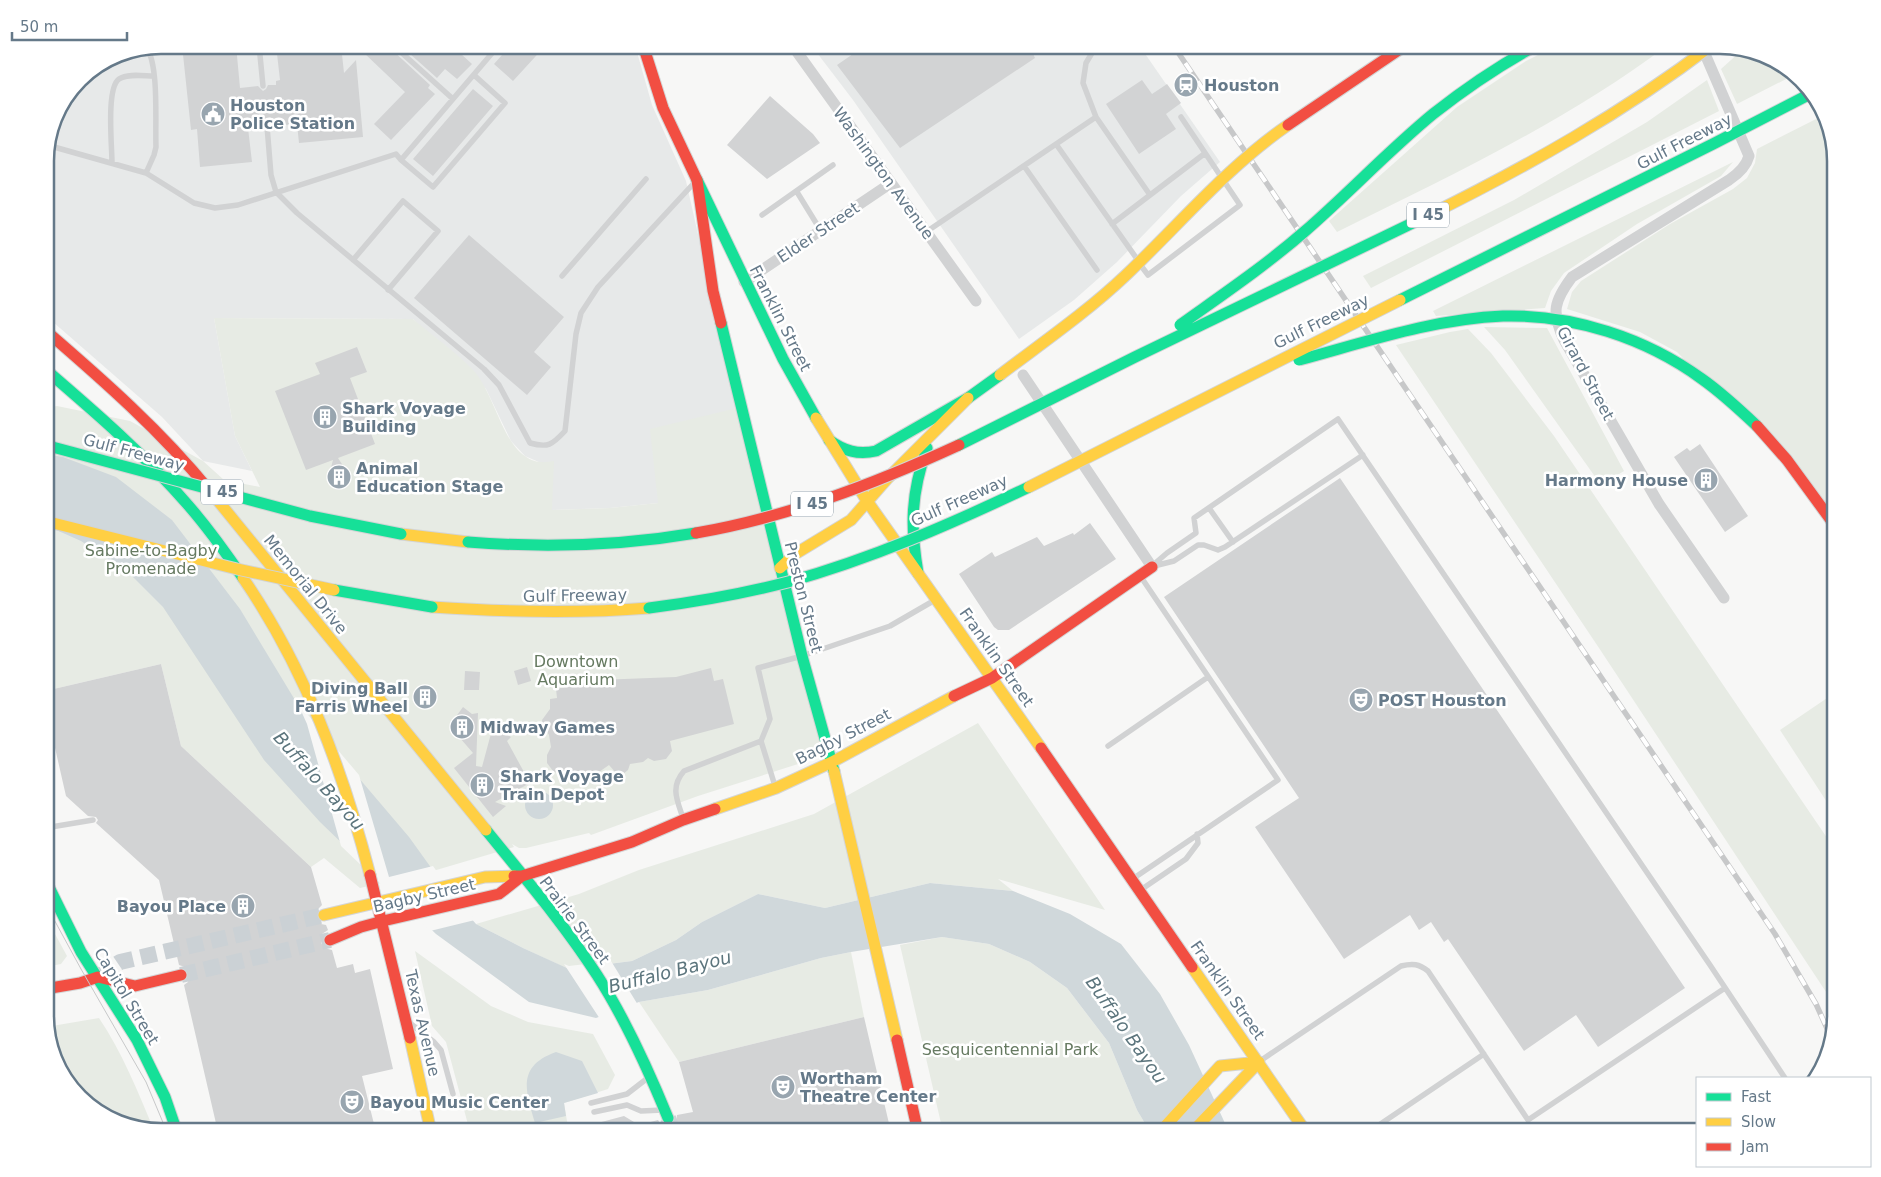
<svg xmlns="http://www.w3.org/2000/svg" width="1881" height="1177" font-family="'DejaVu Sans',sans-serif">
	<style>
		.built { fill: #e7e9e9 }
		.green { fill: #e7ebe4 }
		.water { fill: #d0d8db }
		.pier { fill: #f7f7f6 }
		.building { fill: #d2d3d4 }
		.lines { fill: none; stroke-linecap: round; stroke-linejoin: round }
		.secondary-tunnel { stroke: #cbd1d5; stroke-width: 16; stroke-dasharray: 16 8; stroke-linecap: butt }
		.fast-casing { stroke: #d4d5d6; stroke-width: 13 }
		.slow-casing { stroke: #d4d5d6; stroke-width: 13 }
		.jam-casing { stroke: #d4d5d6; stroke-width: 13 }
		.lane { stroke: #d1d2d3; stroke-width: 5.5 }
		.street { stroke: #d1d2d3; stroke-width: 11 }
		.fast { stroke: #16e098; stroke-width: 11 }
		.slow { stroke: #ffcf43; stroke-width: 11 }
		.jam { stroke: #f24e42; stroke-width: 11 }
		.tram { stroke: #c7c8c9; stroke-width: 1 }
		.rail-casing { stroke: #c7c8c9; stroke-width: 5.5 }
		.rail { stroke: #fff; stroke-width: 4; stroke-dasharray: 11; stroke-linecap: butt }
		.fast-bridge-casing { stroke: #d2d4d5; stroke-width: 13; stroke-linecap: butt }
		.slow-bridge-casing { stroke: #d2d4d5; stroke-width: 13; stroke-linecap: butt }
		.jam-bridge-casing { stroke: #d2d4d5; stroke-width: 13; stroke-linecap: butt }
		.fast-bridge { stroke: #16e098; stroke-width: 11 }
		.slow-bridge { stroke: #ffcf43; stroke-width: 11 }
		.jam-bridge { stroke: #f24e42; stroke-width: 11 }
		.labels { text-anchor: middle; stroke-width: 5; stroke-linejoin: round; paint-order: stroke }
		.shield { fill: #fff; stroke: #93a1ac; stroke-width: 1 }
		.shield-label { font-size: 15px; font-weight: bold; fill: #657989 }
		.poi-label { font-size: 16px; font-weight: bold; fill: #657989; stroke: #fff; text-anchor: start }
		.street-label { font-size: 16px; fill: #657989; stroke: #fff }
		.park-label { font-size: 16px; fill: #667a61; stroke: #fff }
		.water-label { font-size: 18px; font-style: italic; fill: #5c757d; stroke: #fff }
		.rim { fill: none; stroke: #657989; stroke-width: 2.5 }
	</style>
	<rect width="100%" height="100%" fill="#f7f7f6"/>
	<path class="built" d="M161,45H635L652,105L686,181L737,408L658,503L610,508L552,510L541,463L525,456L511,441L486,389L413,319L214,318L235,436L252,471L203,461L162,417L45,315V153L54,116L79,79L117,54Z
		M811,45H1139L1220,162L1181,196L1117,262L1074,300L1019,339L853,100Z"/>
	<path class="green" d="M1558,45H1668C1567,121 1450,176 1337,232L1329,221L1457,107L1526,61Z
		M1741,51L1784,64L1794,75L1737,104L1721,69Z
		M1707,80L1719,111L1371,288L1363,276L1514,200L1647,122Z
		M1824,115L1836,160V515L1677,352L1640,332L1567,309L1572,292L1581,281L1670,224L1733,189L1747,178L1755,163L1757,149Z
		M1733,162L1721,176L1637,224L1564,273L1551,291L1545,308L1436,316L1433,311Z
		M214,318L413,319C433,336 456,352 474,371C494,394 502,441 525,456C534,463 544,463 554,461L552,510L610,508L658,503L650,429L737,408L823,756L698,796L591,835L589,833L526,848H519L512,844L514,847L433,871L360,888L324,858L311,867L181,746L161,664L45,691V408L57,406L130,421L203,461L224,480L260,487L235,436Z
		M1484,327L1547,328L1624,471L1601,485L1505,350Z
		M1468,329L1491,353L1554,436L1836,851V1007L1599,648L1396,345L1450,332Z
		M1836,692V816L1780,730Z
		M978,723L1105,910L998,879L1013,891L930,883L825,908L758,894L702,922L676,940L632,961L568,969L523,948L476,924L579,894L639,870L814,814Z
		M45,922L55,934L67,956L61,964L45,967Z
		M942,937L989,944L1030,962L1067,988L1109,1043L1137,1110L1150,1132H943L900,945Z
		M415,951L491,1006L528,1022L593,1034L615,1075L608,1089L564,1103L568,1127L581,1125L583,1132H470L446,1042L432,1026Z
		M851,952L864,1017L679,1062L639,1002L708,990L821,958Z
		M99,1018C122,1052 138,1092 154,1130L97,1113L61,1074L46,1027Z"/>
	<path class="water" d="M45,454L63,457L116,477L172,520L240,609L301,710L409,837L450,894L476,924L523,948L569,969L632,961L676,940L702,922L758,894L825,908L930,883L1013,891L1070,914L1121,944L1160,994L1189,1045L1229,1132H1150L1137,1110L1109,1043L1067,988L1030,962L989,944L942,937L851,952L821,958L708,990L639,1002L596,1018L529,1002L436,934L320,822L264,760L163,607L133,577L81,541L45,525Z
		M525 805a14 14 0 1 1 28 0a14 14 0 1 1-28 0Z
		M556,1052L582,1061L598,1093L564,1103L566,1116L535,1123C525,1090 517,1066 556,1052Z"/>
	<path class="pier" d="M294,695L303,709L359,775L389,877L433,866L452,893L475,920L430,931L341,846L307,724Z
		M611,961L638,1005L600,1019L564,964L569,966Z"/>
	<path class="building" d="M182,45H236L240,88L258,86L263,91L266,89L268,85H276V81L280,80L276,45H341L344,73L356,60L363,137L299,143L297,124L272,126L269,122L266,121L263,124L262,127L248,128L252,162L200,167L197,129L191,130Z
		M370,45H388L390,48L430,85L428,88L435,94L391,140L374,124L405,92L363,52Z
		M400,45H468L460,53L472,64L457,79L445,69L437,78Z
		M511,45H546L513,81L494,64Z
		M866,45H1029L1035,58L900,148L837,65Z
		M1142,80L1152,94L1167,84L1181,103L1166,114L1176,129L1139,154L1106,104Z
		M473,89L493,106L433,176L413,159Z
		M770,96L813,134L820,143L767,179L727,145Z
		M469,235L564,317L534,352L551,367L527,395L414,298Z
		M357,347L367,372L350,378L375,444L338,458L349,475L350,479L347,487L339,490L335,489L329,483L328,479L333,460L306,470L275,391L320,374L315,363Z
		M1700,444L1748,516L1725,532L1674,457L1687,448L1690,451Z
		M1340,478L1685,988L1598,1047L1576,1015L1524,1051L1448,939L1444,942L1431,922L1419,930L1410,915L1344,959L1255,827L1299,798L1164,597Z
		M1090,523L1116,559L1009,630H998L994,627L959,574L992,552L995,557L1037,537L1044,546L1073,533L1074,535Z
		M161,664L181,746L311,867L322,905L315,912L314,918L321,924L326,925L328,930L322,934L321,943L324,948L332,950L337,968L353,964L355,973L370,969L393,1069L362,1076L376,1132H218L184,985L188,982L191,973L188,968L179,965L159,880L96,823L98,820L96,817L88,816L66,796L45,704V691Z
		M527,667L531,681L518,685L514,671Z
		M711,668L714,681L723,679L734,724L670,741L672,751L666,759L654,761L648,758L643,762L630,764L628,770L623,774L616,773L609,765L599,772L592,773L580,771L564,775L559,774L553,771L547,763V755L551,747L549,735L543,725L542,720L550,709V699L557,698L556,689L598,680L676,677Z
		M465,671L480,672L479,690H464Z
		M463,707L472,714L478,713L476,766L482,767L493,726L511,737L507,741L530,783L495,802L506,806L493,817L454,768L473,753L460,738L457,731L455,718Z
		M864,1017L891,1132H580L579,1128L624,1116L639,1125L658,1120L662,1126L667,1128L672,1127L676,1124L677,1115L693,1112L679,1062Z"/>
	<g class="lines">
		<path class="secondary-tunnel" d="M181,975L330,940
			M98,977L120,962L324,915
			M668,1118L673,1132"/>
		<defs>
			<path id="fast" d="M697,180L783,359L816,418
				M721,323L802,656L834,771
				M45,369C95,412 145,455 188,505C208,528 226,553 243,578
				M829,440C844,451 858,455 876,451L968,398L1000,375
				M918,573C910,526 911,493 927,448
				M486,830C524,877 564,924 597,975C626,1020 648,1069 668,1118
				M45,879L81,952L137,1040L165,1097L177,1132"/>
			<path id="slow" d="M816,418L867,501L1041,748
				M210,491L486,830
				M401,534L468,542
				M780,568L795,554L851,520L887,479L968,398
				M243,578C305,668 343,771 370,875
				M432,607C505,612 576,614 649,608
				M834,771L897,1040
				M715,809L776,788L832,762L954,696
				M324,915L485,877L514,876
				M1192,967L1306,1132
				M410,1038L431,1132
				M1160,1132L1220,1066L1259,1062
				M1192,1132L1259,1062"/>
			<path id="jam" d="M643,45L663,108L697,180L713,291L721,323
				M45,330C103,380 161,431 210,491
				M954,696L992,678L1152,567
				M1041,748L1192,967
				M370,875L410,1038
				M514,876H522L632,842L683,820L715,809
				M330,940L361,927L383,921L499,894L522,876
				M45,989L80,983L98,977L135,986L181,975
				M897,1040L918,1132"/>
		</defs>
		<use href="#fast" class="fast-casing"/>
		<use href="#slow" class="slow-casing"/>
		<use href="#jam" class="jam-casing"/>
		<path class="lane" d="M259,45L263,86
			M393,45L453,99
			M1104,45L1092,53L1086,63L1083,83L1096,117L1150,195
			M267,126L271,175L276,192L297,213L484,369L499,385L530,443C548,448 552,445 565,431L576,334L581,313L598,287L694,183
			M1056,144L1137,259
			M47,145L146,173L194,203L215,208L238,205L396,154L401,160L499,45
			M401,160L433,187L505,103L474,75
			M112,163C112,146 106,88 119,79C128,73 144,76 154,76
			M1024,166L1097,270
			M146,173L154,155L156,147C155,121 159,68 147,48
			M797,192L821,231
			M762,215L833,165
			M1112,224L1204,154
			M926,232L1096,117
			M353,260L403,201L438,231L388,290
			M1142,267L1148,275L1240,205L1181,117
			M562,276L646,179
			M1209,508L1233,542
			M1153,565L1167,553L1196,533L1194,518L1338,419L1710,965L1785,1078
			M1154,566L1174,561L1198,545H1204L1218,550L1225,547L1363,455
			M1108,746L1208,677
			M775,786L761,741L770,719L758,668L802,656L890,626L935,600
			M683,818C677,800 670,787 684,771L761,741
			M45,828L93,820
			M1134,878L1278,780L1141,577
			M1142,889L1186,859L1198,843L1197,834
			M411,1024L434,1042L441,1050L453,1094
			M1260,1061L1401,966C1413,963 1419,964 1428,971L1528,1120L1725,988
			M591,1103L627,1094L649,1077
			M594,1112L627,1105L641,1111L663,1110
			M1355,1132L1364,1126L1376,1127
			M1375,1132L1376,1127L1484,1054"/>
		<path class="street" d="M792,45L976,301
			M1702,47L1749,156C1746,167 1738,174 1729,180L1572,277C1554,301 1551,312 1564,340L1659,504L1724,598
			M744,282L891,183
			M1023,375L1152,567"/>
		<use href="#fast" class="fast"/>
		<use href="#slow" class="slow"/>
		<use href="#jam" class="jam"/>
		<path class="tram" d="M45,903L81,969L146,1082L167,1132"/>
		<defs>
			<path id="rail" d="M1173,45L1775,934L1816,1004L1830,1035"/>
		</defs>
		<use href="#rail" class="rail-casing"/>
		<use href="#rail" class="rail"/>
		<defs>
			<path id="fast-bridge" d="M1400,300L1713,144L1812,93
				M1180,325C1222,295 1265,266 1304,232C1348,194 1388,151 1433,114C1466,88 1500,65 1537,45
				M1299,360C1366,342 1433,319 1503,316C1572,314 1646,338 1702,379C1722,393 1739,409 1757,426
				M45,445L310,516L401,534
				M959,445L1135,357L1425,217
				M468,542C545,548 620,546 696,533
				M334,590L432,607
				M649,608C696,602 742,594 788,582C871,559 951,524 1029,487"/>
			<path id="slow-bridge" d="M1425,217C1526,167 1623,113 1712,45
				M1000,375C1042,343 1087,312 1125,276C1179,225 1227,167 1288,125
				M1029,487L1400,300
				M45,521L237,569L334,590"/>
			<path id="jam-bridge" d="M1288,125L1406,45
				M1757,426L1787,460L1836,527
				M696,533C788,517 874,484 959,445"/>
		</defs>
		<use href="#fast-bridge" class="fast-bridge-casing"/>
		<use href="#slow-bridge" class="slow-bridge-casing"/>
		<use href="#jam-bridge" class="jam-bridge-casing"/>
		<use href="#fast-bridge" class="fast-bridge"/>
		<use href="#slow-bridge" class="slow-bridge"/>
		<use href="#jam-bridge" class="jam-bridge"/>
	</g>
	<defs>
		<symbol id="station-disc" viewBox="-11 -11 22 22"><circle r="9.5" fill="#98a5af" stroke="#fff"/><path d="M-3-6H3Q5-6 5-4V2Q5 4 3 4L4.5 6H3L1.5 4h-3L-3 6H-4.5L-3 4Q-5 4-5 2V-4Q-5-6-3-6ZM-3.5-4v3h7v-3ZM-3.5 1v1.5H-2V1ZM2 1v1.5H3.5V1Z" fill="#fff"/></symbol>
		<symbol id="civic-disc" viewBox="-11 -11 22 22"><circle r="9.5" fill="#98a5af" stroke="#fff"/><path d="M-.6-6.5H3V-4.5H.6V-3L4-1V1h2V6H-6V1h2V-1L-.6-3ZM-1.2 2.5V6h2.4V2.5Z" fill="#fff"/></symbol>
		<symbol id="building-disc" viewBox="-11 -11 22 22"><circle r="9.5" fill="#98a5af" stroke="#fff"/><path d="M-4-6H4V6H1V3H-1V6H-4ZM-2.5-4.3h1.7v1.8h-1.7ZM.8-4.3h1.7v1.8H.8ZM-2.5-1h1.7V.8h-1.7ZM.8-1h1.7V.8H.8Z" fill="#fff"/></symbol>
		<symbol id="theatre-disc" viewBox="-11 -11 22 22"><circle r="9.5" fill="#98a5af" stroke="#fff"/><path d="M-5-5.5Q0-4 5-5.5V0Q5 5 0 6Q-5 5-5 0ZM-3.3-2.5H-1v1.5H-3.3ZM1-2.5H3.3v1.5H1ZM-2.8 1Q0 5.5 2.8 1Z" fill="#fff"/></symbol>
	</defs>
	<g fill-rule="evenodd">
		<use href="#station-disc" x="1172" y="71" width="28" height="28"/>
		<use href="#civic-disc" x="199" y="100" width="28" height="28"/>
		<use href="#building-disc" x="311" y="403" width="28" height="28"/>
		<use href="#building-disc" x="325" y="463" width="28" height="28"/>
		<use href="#building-disc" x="1692" y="466" width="28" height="28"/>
		<use href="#building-disc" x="411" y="683" width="28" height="28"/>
		<use href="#theatre-disc" x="1347" y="686" width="28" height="28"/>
		<use href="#building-disc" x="448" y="713" width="28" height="28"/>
		<use href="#building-disc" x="468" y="771" width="28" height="28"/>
		<use href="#building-disc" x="229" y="892" width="28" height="28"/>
		<use href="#theatre-disc" x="769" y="1073" width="28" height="28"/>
		<use href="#theatre-disc" x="338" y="1088" width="28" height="28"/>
	</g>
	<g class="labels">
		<g class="shield">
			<rect x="1407" y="202.5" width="42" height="25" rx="4"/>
			<rect x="201" y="479.5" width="42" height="25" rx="4"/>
			<rect x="791" y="491.5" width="42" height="25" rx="4"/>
		</g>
		<g class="shield-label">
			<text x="1428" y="220">I 45</text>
			<text x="222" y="497">I 45</text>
			<text x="812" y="509">I 45</text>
		</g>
		<g class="poi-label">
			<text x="1204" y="91">Houston</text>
			<text x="230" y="111">Houston<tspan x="230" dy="18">Police Station</tspan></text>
			<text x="342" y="414">Shark Voyage<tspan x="342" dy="18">Building</tspan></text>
			<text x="356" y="474">Animal<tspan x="356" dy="18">Education Stage</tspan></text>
			<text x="1688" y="486" text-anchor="end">Harmony House</text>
			<text x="408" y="694" text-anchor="end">Diving Ball<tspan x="408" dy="18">Farris Wheel</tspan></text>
			<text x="1378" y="706">POST Houston</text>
			<text x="480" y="733">Midway Games</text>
			<text x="500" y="782">Shark Voyage<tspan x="500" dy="18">Train Depot</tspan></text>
			<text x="226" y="912" text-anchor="end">Bayou Place</text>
			<text x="800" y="1084">Wortham<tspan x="800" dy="18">Theatre Center</tspan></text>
			<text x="370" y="1108">Bayou Music Center</text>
		</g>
		<g class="street-label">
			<text transform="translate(1684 141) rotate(-27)" y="6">Gulf Freeway</text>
			<text transform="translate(884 173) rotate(54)" y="6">Washington Avenue</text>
			<text transform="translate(818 232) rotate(-34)" y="6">Elder Street</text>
			<text transform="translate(781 318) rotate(63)" y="6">Franklin Street</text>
			<text transform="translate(1321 321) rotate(-26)" y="6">Gulf Freeway</text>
			<text transform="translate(1586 373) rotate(62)" y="6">Girard Street</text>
			<text transform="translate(134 452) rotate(15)" y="6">Gulf Freeway</text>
			<text transform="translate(959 500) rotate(-24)" y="6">Gulf Freeway</text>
			<text transform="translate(306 584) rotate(51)" y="6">Memorial Drive</text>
			<text transform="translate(575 595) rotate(-1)" y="6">Gulf Freeway</text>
			<text transform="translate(804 597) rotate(76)" y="6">Preston Street</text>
			<text transform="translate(997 657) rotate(55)" y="6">Franklin Street</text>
			<text transform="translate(843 736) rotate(-27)" y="6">Bagby Street</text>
			<text transform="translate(424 895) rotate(-13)" y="6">Bagby Street</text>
			<text transform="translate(575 920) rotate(53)" y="6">Prairie Street</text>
			<text transform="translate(1228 990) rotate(55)" y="6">Franklin Street</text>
			<text transform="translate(127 996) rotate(59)" y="6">Capitol Street</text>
			<text transform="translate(423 1023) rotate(77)" y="6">Texas Avenue</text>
		</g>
		<g class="park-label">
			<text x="151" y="556">Sabine-to-Bagby<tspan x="151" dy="18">Promenade</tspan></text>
			<text x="576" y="667">Downtown<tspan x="576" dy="18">Aquarium</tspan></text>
			<text x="1010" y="1055">Sesquicentennial Park</text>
		</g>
		<g class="water-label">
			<text transform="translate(319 781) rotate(48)" y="6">Buffalo Bayou</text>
			<text transform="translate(670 972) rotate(-14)" y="6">Buffalo Bayou</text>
			<text transform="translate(1126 1030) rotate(55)" y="6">Buffalo Bayou</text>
		</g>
	</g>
	<path d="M0 0H1881V1177H0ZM161 54H1720A107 107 0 0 1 1827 161V1016A107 107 0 0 1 1720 1123H161A107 107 0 0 1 54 1016V161A107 107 0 0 1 161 54Z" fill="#fff" fill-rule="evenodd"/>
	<path class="rim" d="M161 54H1720A107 107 0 0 1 1827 161V1016A107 107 0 0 1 1720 1123H161A107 107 0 0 1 54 1016V161A107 107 0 0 1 161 54Z"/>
	<rect x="1696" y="1077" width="175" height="90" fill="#ffffff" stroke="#c1c9d0"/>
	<rect x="1706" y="1093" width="25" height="8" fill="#16e098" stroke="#c1c9d0"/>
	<text x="1741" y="1102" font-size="15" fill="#657989">Fast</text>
	<rect x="1706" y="1118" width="25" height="8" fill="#ffcf43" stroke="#c1c9d0"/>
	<text x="1741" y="1127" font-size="15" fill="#657989">Slow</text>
	<rect x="1706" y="1143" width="25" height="8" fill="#f24e42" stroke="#c1c9d0"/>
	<text x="1741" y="1152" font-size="15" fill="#657989">Jam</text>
	<path d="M12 32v8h115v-8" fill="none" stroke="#657989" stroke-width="2.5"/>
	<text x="20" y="32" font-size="15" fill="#657989" stroke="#ffffff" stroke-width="4" paint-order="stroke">50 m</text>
</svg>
